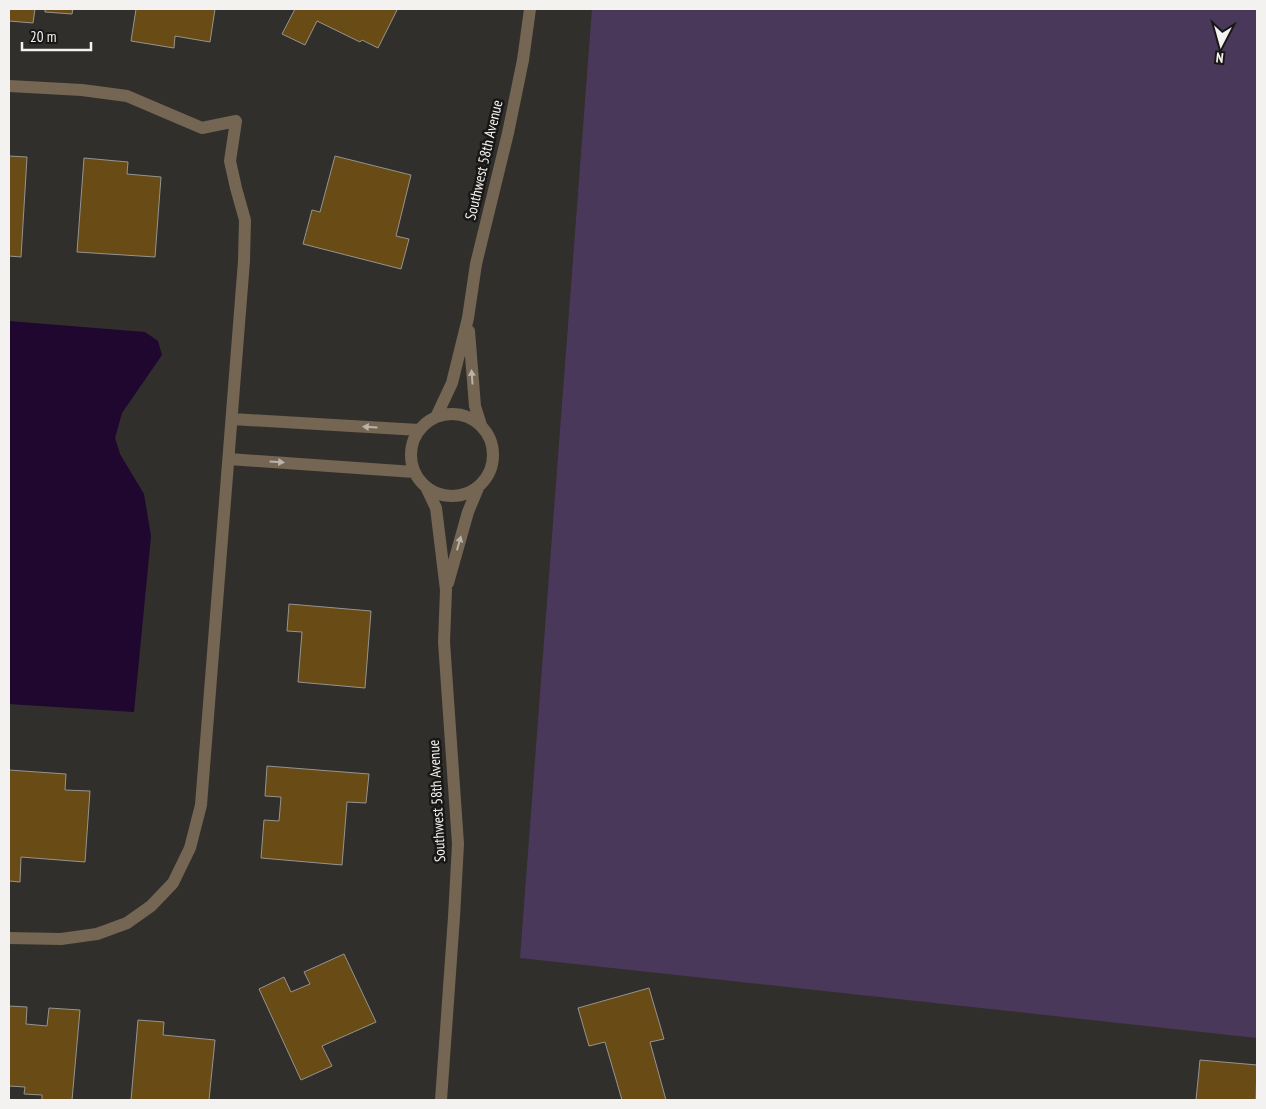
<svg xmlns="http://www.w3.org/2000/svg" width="1266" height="1109" font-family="'PT Sans Narrow',sans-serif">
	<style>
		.green { fill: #4a385b }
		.water { fill: #1f0730 }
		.building { fill: #694b16; stroke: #969490 }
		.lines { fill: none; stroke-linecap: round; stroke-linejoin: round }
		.minor { stroke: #746652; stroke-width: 12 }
		.oneway { fill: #bab3a9 }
		.labels { text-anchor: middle; stroke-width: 5; stroke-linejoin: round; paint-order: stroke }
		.street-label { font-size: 15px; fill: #f3f2f0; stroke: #181716 }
	</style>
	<rect width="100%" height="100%" fill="#312f2c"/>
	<path class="green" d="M592,9H1257V1038L520,958Z"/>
	<path class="water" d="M9,321L145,332L158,341L162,355L122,413L115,438L120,454L144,494L151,536L134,712L9,704Z"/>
	<path class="building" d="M9,9H35L33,23L9,21Z
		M45,9H73L72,14L45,12Z
		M136,9H215L210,42L175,36L174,48L131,41Z
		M295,9H394L397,10L378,48L362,40L360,42L317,21L305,45L282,34Z
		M9,156L27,157L21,257L9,256Z
		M335,156L411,175L396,236L409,239L401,269L303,244L312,210L320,212Z
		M84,158L128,162L127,174L161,177L155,257L77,252Z
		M289,604L371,611L365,688L298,682L302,632L287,631Z
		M267,766L369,774L366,803L347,802L342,865L261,858L264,820L279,821L281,797L265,796Z
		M9,770L66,774L65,790L90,791L85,862L21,857L20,882L9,881Z
		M344,954L376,1022L322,1046L332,1066L301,1080L259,989L284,977L291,992L310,984L304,972Z
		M649,988L664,1039L650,1042L666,1100H622L605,1042L589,1046L578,1008Z
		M9,1006L27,1007L26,1024L47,1026L49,1008L80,1010L72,1100H42V1095L24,1094L25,1087L9,1086Z
		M138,1020L164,1022L163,1035L215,1040L209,1100H131Z
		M1200,1060L1257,1065L1256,1100H1196Z"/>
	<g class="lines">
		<path class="minor" d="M9,86L82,90L127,96L202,128L236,121L230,161L236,188L245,220L244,261L201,805L190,848L173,883L151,906L127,923L97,934L61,939L9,938
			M469,331L475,406L481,425
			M411 455a41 41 0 1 1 82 0a41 41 0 1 1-82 0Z
			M436,417L452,383L468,318L476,264L508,133L523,60L530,9
			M232,419L419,430
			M229,459L414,472
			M427,489L436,508L446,590L444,642L458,844L454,917L441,1100
			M448,583L468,512L478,488"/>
	</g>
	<defs><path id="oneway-solid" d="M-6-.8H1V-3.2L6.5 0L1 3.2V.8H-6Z" transform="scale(1.25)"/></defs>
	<g class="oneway">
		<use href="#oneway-solid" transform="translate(472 377) rotate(-94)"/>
		<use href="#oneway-solid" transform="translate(370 427) rotate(-176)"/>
		<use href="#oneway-solid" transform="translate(277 462) rotate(4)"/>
		<use href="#oneway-solid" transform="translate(459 543) rotate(-74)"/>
	</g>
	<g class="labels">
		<g class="street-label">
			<text transform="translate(484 160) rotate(-77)" y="5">Southwest 58th Avenue</text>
			<text transform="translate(437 801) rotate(-93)" y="5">Southwest 58th Avenue</text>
		</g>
	</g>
	<rect width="1266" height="1109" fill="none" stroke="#f3f2f0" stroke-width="20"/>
	<g transform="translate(1221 45) rotate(186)" stroke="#181716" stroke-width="4" paint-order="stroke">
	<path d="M0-4L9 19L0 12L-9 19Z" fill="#f3f2f0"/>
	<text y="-8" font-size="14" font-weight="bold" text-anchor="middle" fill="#f3f2f0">N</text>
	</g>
	<path d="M22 42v8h69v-8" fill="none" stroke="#f3f2f0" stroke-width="2.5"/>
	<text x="30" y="42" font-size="15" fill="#f3f2f0" stroke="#181716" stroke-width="4" paint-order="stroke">20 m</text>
</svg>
